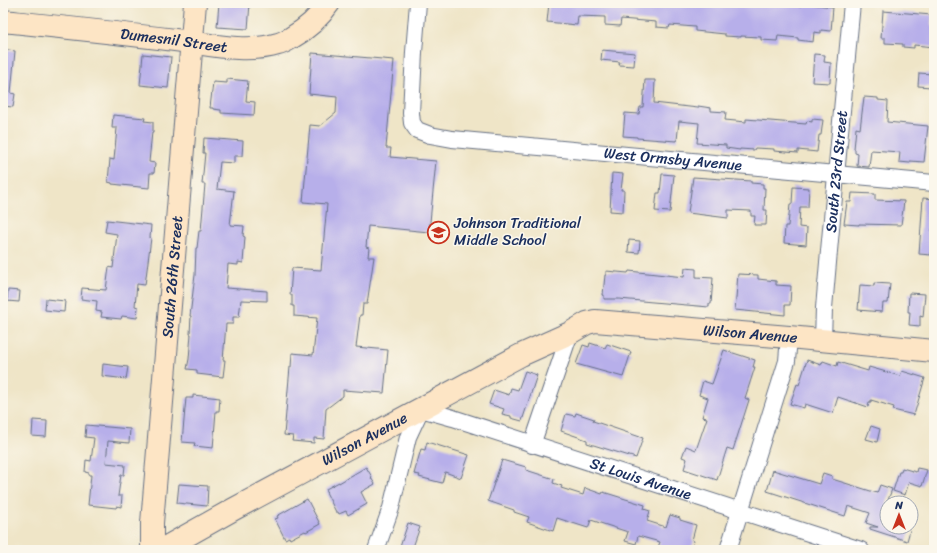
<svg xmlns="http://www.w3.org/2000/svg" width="937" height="553" font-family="Sriracha,sans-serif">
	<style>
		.building { fill: #b7afea }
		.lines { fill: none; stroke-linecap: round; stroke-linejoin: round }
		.street-casing { stroke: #656f83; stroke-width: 18 }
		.secondary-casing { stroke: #656f83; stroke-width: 24 }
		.street { stroke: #fff; stroke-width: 16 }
		.secondary { stroke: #fde5c5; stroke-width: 22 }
		.labels { text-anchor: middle; stroke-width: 3; stroke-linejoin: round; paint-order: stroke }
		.street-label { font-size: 15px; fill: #1b2f5e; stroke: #fbf7ec }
		.poi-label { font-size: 15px; fill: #1b2f5e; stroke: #fbf7ec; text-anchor: start }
	</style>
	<rect width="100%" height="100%" fill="#fbf7ec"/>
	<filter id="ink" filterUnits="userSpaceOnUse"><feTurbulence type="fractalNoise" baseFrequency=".025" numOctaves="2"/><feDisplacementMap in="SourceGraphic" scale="8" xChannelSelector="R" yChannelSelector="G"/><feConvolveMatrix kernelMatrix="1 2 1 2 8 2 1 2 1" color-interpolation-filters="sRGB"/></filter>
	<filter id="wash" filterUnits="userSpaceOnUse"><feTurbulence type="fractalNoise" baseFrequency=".012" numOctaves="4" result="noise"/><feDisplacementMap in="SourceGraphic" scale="16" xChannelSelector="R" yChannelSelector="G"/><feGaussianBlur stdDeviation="0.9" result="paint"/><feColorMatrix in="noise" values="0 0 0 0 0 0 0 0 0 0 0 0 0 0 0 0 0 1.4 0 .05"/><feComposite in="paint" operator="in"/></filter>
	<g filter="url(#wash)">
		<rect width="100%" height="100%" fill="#efe5c7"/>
		<g id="blocks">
			<path class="building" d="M219,3H250L248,29L217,27Z
				M549,3H777V4L801,6V3L833,7L831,31L821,30V33L814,32L813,42L798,40V38L778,36L777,41L761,40V37L741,36V37L725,36V34L695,31V27L670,25L669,28L656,27V22L621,19L620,26L605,25V17L578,16L577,25L547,22Z
				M883,11L932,15L931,25H934V47L914,45V48L903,47V44L885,43V38H881Z
				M3,49L15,51L11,93L15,94L13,107L3,106Z
				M602,50L635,53L634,66L619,65L620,62L601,60Z
				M312,53L394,60L386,148H391L390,157L436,161L429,232L368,226L366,247L369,248L368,257H374L367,304H363L362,315H360L356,347L388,350L384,393L343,390V396L326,409L324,439L314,438V443L292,441L293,436L284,435L290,367H291L292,353L313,355L317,318L294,316V306H292V295H290L292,268L321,270L327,204L303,202L310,125L320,126L336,113L337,97L309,94Z
				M143,54L171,57L168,88L140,85Z
				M814,54L825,55L824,62L831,63L830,83L812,82Z
				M919,73L932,74L931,87L918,86Z
				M227,79L248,81L246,101L255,102L254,115L221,113V110L213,109V108H210L213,82L227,83Z
				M645,80H655L654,103L698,108V106L711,108V111L726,112L725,120L746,122V119L806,124L807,121L812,122V119L823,120L821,135H819L817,152L798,150V153L774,151V149L755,148L754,150L740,149V150L726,148V145L697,143L699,123L679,121L677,140H676V141L637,138V137L623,136L625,113L639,114L640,107H643Z
				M864,97L878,98V100L888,101L887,122L928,126L924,162L910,161V163L899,162L900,152L871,150L869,167L857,166L858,154L855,153V149H854L856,128L860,129Z
				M113,115L145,118L144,121L153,122V132H152L149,162L155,163L154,173H150L149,188L112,184V183L108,182L110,159L114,160L117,128H112Z
				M204,138L243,141L242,156H234V163L220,162L217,189L234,191L230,225L244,226L243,236L245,237L243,263L238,262V265L228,264L226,288L267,291V301L241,300L239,317H233V324H226L223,360H225L223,377L197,374V370L187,369L189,359L191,334H190L191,316H190L195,275L196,248H197L199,231H201L205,184H202L205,153H203Z
				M612,173L623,174L621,190H624L623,212L610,211Z
				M662,174L674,175L670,212L655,211L657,193H660Z
				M693,177L751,181V183L763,184V188H765L764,210H767L766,225H754L755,216H751V211L728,210V218L688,213Z
				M793,187L809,188L808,207H800L799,227L807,228L806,245L784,243L785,226H788L790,204H792Z
				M852,193L875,194V200L904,201L901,225L859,224V225L844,224L847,202H851Z
				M923,198L934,199V230L932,229L931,255L919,254Z
				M107,220L151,225L150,238H151L145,285L137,284L135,306L138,307L137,318L122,316L121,319L101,317L102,312L96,311L97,301L81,299L82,288L106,290L109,267L113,268L117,234L105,232Z
				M629,240L640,241L639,253L628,252Z
				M685,268L696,269V277L713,278L711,304H709V307L619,299H604V295H603L605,275H606V271L628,273L629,271L684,277Z
				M738,274L758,275V279L776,281V285L791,286L790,305H785V315L735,310Z
				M874,283L890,284L888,303H883L882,312L858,310L860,285L874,286Z
				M8,290L20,291L19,302L7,301Z
				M909,293L925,294L923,317L920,316V326L909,325L910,312H908Z
				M46,299L65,301L64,312L45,310Z
				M590,343L605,348L607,344L631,352L623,377L576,364L583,345L589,347Z
				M724,350L755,360L753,367H755L745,398L749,400L733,450L727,448L717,480L684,469L687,459L682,457L686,446L696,450L707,418L702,417L708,398L699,395L703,381L712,384Z
				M807,360L821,365L823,361L837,366L838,362L868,371L869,367L900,376L902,371L925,378L914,415L893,410L894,407L871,400V402H869L868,407L838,397L833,413L805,404L804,408L790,404L797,384L799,385Z
				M103,364L128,367L126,379L102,376Z
				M525,371L537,375L522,421L511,418V416L502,414L504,409L489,404L494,390L509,395L511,388L518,390Z
				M193,395L220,398L219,411H216L213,448L194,446L195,443L182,442L186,398H193Z
				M576,413L594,419L593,421L643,438L636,458L587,443V440L561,431L566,414L575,416Z
				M33,420L47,421L46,437L32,436Z
				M86,425L130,429L129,443L108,441L106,463L125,465L124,475H121L118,496H122L121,507L117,506L116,508L88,505L91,475H89V473L85,472L86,460L91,461L94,438L85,437Z
				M871,426L880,429L877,442L866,439Z
				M427,442L469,455L461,478L445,472L442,483L419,477L420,475L414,474L421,449L425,450Z
				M502,460L526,467V470L554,479L553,483L562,486L561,488L583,495L585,488L602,494L603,492L645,505L644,509L650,511L647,521L666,527L670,515L680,518V520L696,525L692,540L694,541L691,550H657L660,542L638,536L636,544L625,541L628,532L591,520L588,528L557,518L553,531L527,522L529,517L514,512V510L488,501Z
				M366,467L372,477L371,478L375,484L361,492L367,504L348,515L346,511L339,514L338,512H336L326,492L327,491L326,489L339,482V483Z
				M902,468L916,472L917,468L927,470L922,486L909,482L905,495L893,491L899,472H901Z
				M773,470L819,484L823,473L832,476V479L877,493L880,485L892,489L887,503V527H911L907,541L870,529V527H878L866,523L870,513L848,506L845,516L767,491Z
				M179,484L208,486L207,506L177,503Z
				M307,499L320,524L306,532L305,531L290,539L289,537L285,539L275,519L278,518L277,516Z
				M408,523L420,527L412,550H399Z"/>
		</g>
	</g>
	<g filter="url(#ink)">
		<use href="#blocks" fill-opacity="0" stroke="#656f83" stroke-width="1"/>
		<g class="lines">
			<defs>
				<g id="street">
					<path id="s1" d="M418,3L414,52L411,113L412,123L417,130L430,135L452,139L934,183"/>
					<path id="s2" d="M823,340L824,308L829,251L852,3"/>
					<path d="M532,445L570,333"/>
					<path id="s3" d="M376,550L391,508L408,437L421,409L453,418L861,550"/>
					<path d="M728,550L787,361L789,337"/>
				</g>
				<g id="secondary">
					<path id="s4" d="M3,21C60,27 118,33 175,40C208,44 245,54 278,44C283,43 287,40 291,38C307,29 319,18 329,3"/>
					<path id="s5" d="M152,550V523L195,3"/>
					<path id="s6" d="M161,550L234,509L521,355L570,333L587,323L595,321L789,337L934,351"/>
				</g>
			</defs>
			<use href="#street" class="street-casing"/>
			<use href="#secondary" class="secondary-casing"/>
			<use href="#street" class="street"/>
			<use href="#secondary" class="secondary"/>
		</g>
	</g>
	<defs>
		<symbol id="school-ring" viewBox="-11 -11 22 22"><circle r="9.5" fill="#fbf7ec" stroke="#c8321e" stroke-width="1.5"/><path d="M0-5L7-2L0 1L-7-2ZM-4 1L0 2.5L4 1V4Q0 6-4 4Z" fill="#c8321e"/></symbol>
	</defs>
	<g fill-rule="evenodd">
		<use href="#school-ring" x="426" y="220" width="25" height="25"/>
	</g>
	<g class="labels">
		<g class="street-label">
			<text dy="5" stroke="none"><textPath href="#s4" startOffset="172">Dumesnil Street</textPath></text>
			<text dy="5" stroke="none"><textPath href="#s1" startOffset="387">West Ormsby Avenue</textPath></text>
			<text dy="5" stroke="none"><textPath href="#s2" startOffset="169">South 23rd Street</textPath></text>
			<text dy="5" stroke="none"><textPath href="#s5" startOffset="274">South 26th Street</textPath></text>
			<text dy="5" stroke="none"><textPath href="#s6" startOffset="647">Wilson Avenue</textPath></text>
			<text dy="5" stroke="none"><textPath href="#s6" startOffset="232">Wilson Avenue</textPath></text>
			<text dy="5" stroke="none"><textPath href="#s3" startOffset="379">St Louis Avenue</textPath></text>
		</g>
		<g class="poi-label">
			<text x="454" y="228">Johnson Traditional<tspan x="454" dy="17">Middle School</tspan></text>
		</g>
	</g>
	<rect width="937" height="553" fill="none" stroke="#fbf7ec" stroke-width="16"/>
	<g transform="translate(899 515)"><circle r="19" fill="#fbf7ec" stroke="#a1a7b3"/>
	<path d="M0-3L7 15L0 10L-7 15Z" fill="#c8321e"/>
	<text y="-6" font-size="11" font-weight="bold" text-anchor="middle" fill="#1b2f5e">N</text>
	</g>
</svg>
